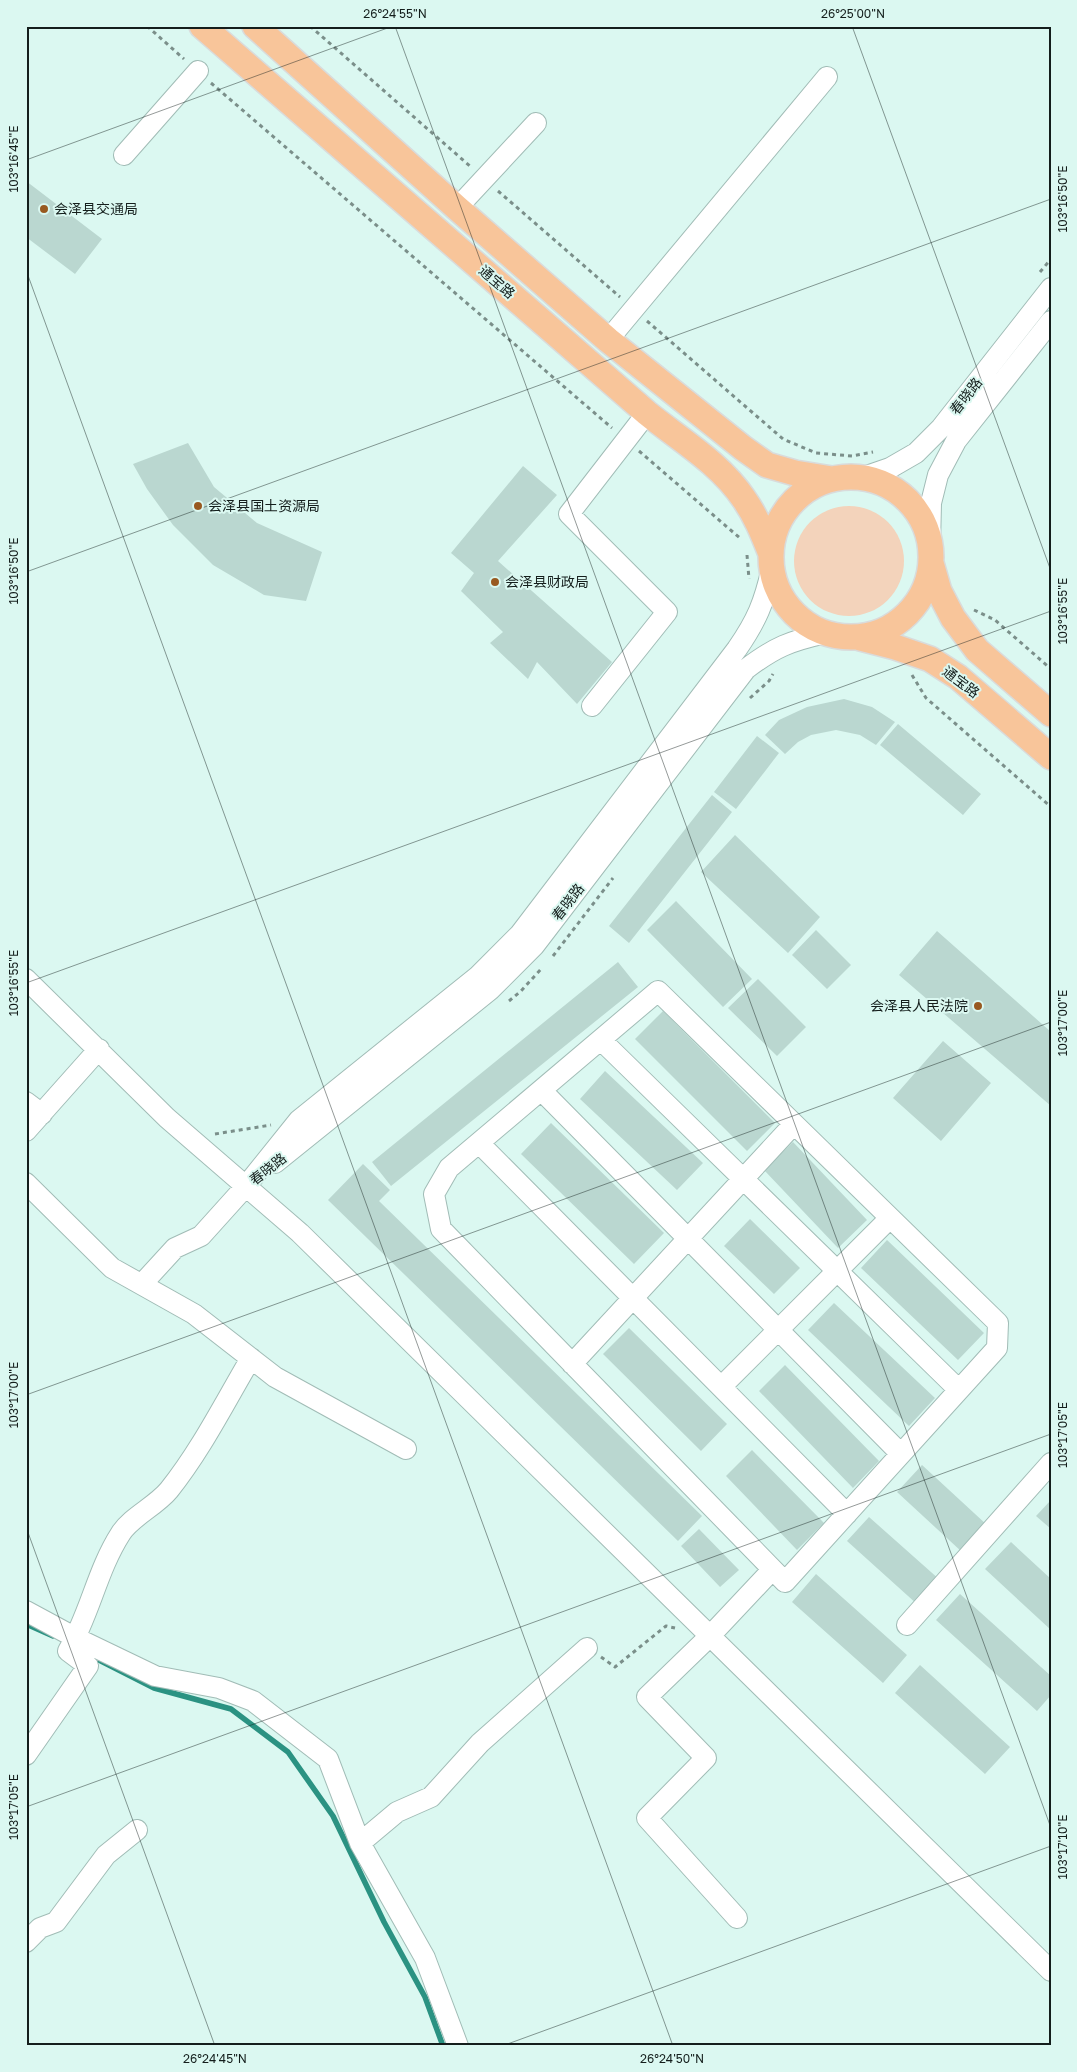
<svg xmlns="http://www.w3.org/2000/svg" width="1077" height="2072" font-family="'Golos Text','Noto Sans SC',sans-serif">
	<style>
		.green { fill: #f3d3bb }
		.lines { fill: none; stroke-linecap: round; stroke-linejoin: round }
		.stream { stroke: #2b9282; stroke-width: 5.5 }
		.building { fill: #bad7d0 }
		.minor-casing { stroke: #a1bcb6; stroke-width: 22 }
		.major-casing { stroke: #d9dbdb; stroke-width: 28 }
		.path { stroke: #7b8f8a; stroke-width: 3; stroke-dasharray: 4 4; stroke-linecap: butt }
		.minor { stroke: #fff; stroke-width: 20 }
		.major { stroke: #f8c59a; stroke-width: 25 }
		.ticks { fill: none; stroke: #141e1c; stroke-width: 1; stroke-opacity: 0.45 }
		.poi-dot { fill: #985920; stroke: #dbf8f1; stroke-width: 2 }
		.labels { text-anchor: middle; stroke-width: 4; stroke-linejoin: round; paint-order: stroke }
		.poi-label { font-size: 14px; fill: #141e1c; stroke: #dbf8f1; text-anchor: start }
		.street-label { font-size: 14px; fill: #141e1c; stroke: #dbf8f1 }
		.neatline { fill: none; stroke: #141e1c; stroke-width: 2 }
		.ticks-label { font-size: 12px; text-anchor: middle; fill: #141e1c }
	</style>
	<rect width="100%" height="100%" fill="#dbf8f1"/>
	<path class="green" d="M794 561a55 55 0 1 1 110 0a55 55 0 1 1-110 0Z"/>
	<g class="lines">
		<path class="stream" d="M26,1624L53,1636
			M95,1658L154,1688L231,1709L288,1752L333,1816L384,1922L425,1997L443,2046"/>
	</g>
	<path class="building" d="M26,181L102,239L75,274L26,237Z
		M188,443L214,487L257,523L322,552L306,601L264,595L213,565L173,525L147,489L133,464Z
		M523,466L557,495L498,561L612,662L577,704L537,662L528,679L490,643L503,632L461,591L474,573L451,553Z
		M844,699L872,707L895,722L876,745L860,735L836,730L811,735L798,742L785,754L765,735L779,720L807,707Z
		M898,724L981,794L963,815L880,745Z
		M757,736L779,753L736,809L714,792Z
		M712,795L732,812L629,943L609,926Z
		M735,835L820,917L788,953L701,872Z
		M676,901L752,979L723,1007L647,930Z
		M816,930L851,965L827,989L792,955Z
		M937,931L1051,1032V1106L899,975Z
		M618,962L638,987L391,1186L372,1162Z
		M758,979L806,1027L777,1056L728,1008Z
		M663,1011L775,1123L747,1151L635,1039Z
		M943,1041L991,1083L941,1141L893,1098Z
		M605,1071L703,1163L677,1190L580,1099Z
		M551,1123L664,1233L634,1264L521,1154Z
		M793,1142L867,1220L838,1248L764,1170Z
		M363,1164L390,1190L379,1201L702,1516L678,1541L328,1200Z
		M750,1219L800,1268L774,1294L724,1246Z
		M887,1240L984,1333L958,1360L861,1268Z
		M834,1303L935,1398L909,1426L808,1330Z
		M629,1328L727,1424L701,1451L603,1354Z
		M785,1365L879,1461L853,1488L759,1391Z
		M752,1450L824,1523L797,1550L726,1476Z
		M922,1465L987,1525L962,1552L897,1492Z
		M1051,1500V1529L1036,1516Z
		M869,1517L940,1580L918,1605L847,1541Z
		M699,1529L739,1570L720,1587L681,1546Z
		M1011,1542L1051,1579V1630L985,1569Z
		M816,1574L907,1655L883,1683L792,1602Z
		M960,1594L1051,1676V1695L1037,1711L936,1620Z
		M920,1665L1010,1747L985,1774L895,1693Z"/>
	<g class="lines">
		<defs>
			<path id="minor" d="M124,155L198,71
				M457,208L536,123
				M608,340L827,77
				M861,478L890,468L916,453L941,428L1051,288
				M930,546L931,503L938,475L956,441L1051,321
				M592,706L667,612L569,514L647,413
				M26,979L167,1118L300,1233L1051,1971
				M658,991L998,1323L997,1348L785,1582L441,1229L434,1194L449,1168Z
				M601,1040L959,1390
				M541,1090L901,1454
				M26,1102L42,1114
				M26,1131L99,1049
				M479,1143L847,1514
				M275,1163L490,990L534,946L746,669C775,647 790,641 826,633
				M26,1183L112,1268L194,1314L275,1377L406,1449
				M142,1284L175,1248L201,1236L246,1186L299,1120L478,976L520,934L737,649C757,620 764,603 772,568
				M572,1364L794,1124
				M721,1387L890,1218
				M26,1611L76,1638L155,1676L219,1688L253,1701L328,1759L360,1843L425,1958L458,2046
				M907,1625L1051,1463
				M26,1755L88,1666L68,1651C90,1614 97,1570 121,1533C131,1517 156,1506 169,1490C201,1450 225,1402 251,1358
				M360,1843L397,1812L431,1797L480,1743L587,1648
				M737,1918L647,1818L706,1758L647,1697L709,1637L772,1570
				M26,1942L40,1928L56,1922L106,1855L137,1830"/>
			<path id="major" d="M202,26L647,413C679,439 720,463 744,499C756,516 763,534 771,554
				M255,26L457,208L608,340L743,448L767,465L795,473L832,479
				M771 557a80 80 0 1 1 160 0a80 80 0 1 1-160 0Z
				M931,563L939,591L953,618L977,650L1051,714
				M860,638L895,647L930,659L958,677L1051,757"/>
		</defs>
		<use href="#minor" class="minor-casing"/>
		<use href="#major" class="major-casing"/>
		<path class="path" d="M147,26L184,59
			M310,26L471,167
			M211,83L612,428
			M498,191L620,297
			M1040,272L1051,259
			M647,321L783,439L816,453L852,456L873,452
			M639,451L741,539
			M747,555L749,579
			M974,610L995,620L1051,669
			M912,675L926,698L1051,807
			M750,698L769,681L773,674
			M553,956L613,878
			M509,1001L521,991L542,968
			M215,1134L271,1125
			M601,1657L615,1667L666,1626L675,1628"/>
		<use href="#minor" class="minor"/>
		<use href="#major" class="major"/>
	</g>
	<path class="ticks" d="M395,26L1051,1828M852,26L1051,571M26,160L393,26M26,270L673,2046M26,572L1051,199M26,983L1051,611M26,1395L1051,1022M26,1527L215,2046M26,1807L1051,1434M502,2046L1051,1846"/>
	<g class="poi-dot">
		<circle cx="44" cy="209" r="5"/>
		<circle cx="198" cy="506" r="5"/>
		<circle cx="495" cy="582" r="5"/>
		<circle cx="978" cy="1006" r="5"/>
	</g>
	<g class="labels">
		<g class="poi-label">
			<text x="54" y="214">会泽县交通局</text>
			<text x="208" y="511">会泽县国土资源局</text>
			<text x="505" y="587">会泽县财政局</text>
			<text x="968" y="1011" text-anchor="end">会泽县人民法院</text>
		</g>
		<g class="street-label">
			<text transform="translate(497 282) rotate(41)" y="5">通宝路</text>
			<text transform="translate(966 396) rotate(-52)" y="5">春晓路</text>
			<text transform="translate(961 682) rotate(37)" y="5">通宝路</text>
			<text transform="translate(568 902) rotate(-52)" y="5">春晓路</text>
			<text transform="translate(268 1169) rotate(-38)" y="5">春晓路</text>
		</g>
	</g>
	<rect width="1077" height="2072" fill="none" stroke="#dbf8f1" stroke-width="55"/>
	<rect x="28" y="28" width="1022" height="2016" class="neatline"/>
	<g class="ticks-label">
		<text x="395" y="18">26°24'55"N</text>
		<text x="853" y="18">26°25'00"N</text>
		<text transform="translate(14 159) rotate(-90)" y="4">103°16'45"E</text>
		<text transform="translate(1063 199) rotate(-90)" y="4">103°16'50"E</text>
		<text transform="translate(14 571) rotate(-90)" y="4">103°16'50"E</text>
		<text transform="translate(1063 611) rotate(-90)" y="4">103°16'55"E</text>
		<text transform="translate(14 983) rotate(-90)" y="4">103°16'55"E</text>
		<text transform="translate(1063 1023) rotate(-90)" y="4">103°17'00"E</text>
		<text transform="translate(14 1395) rotate(-90)" y="4">103°17'00"E</text>
		<text transform="translate(1063 1435) rotate(-90)" y="4">103°17'05"E</text>
		<text transform="translate(14 1807) rotate(-90)" y="4">103°17'05"E</text>
		<text transform="translate(1063 1847) rotate(-90)" y="4">103°17'10"E</text>
		<text x="215" y="2063">26°24'45"N</text>
		<text x="672" y="2063">26°24'50"N</text>
	</g>
</svg>
